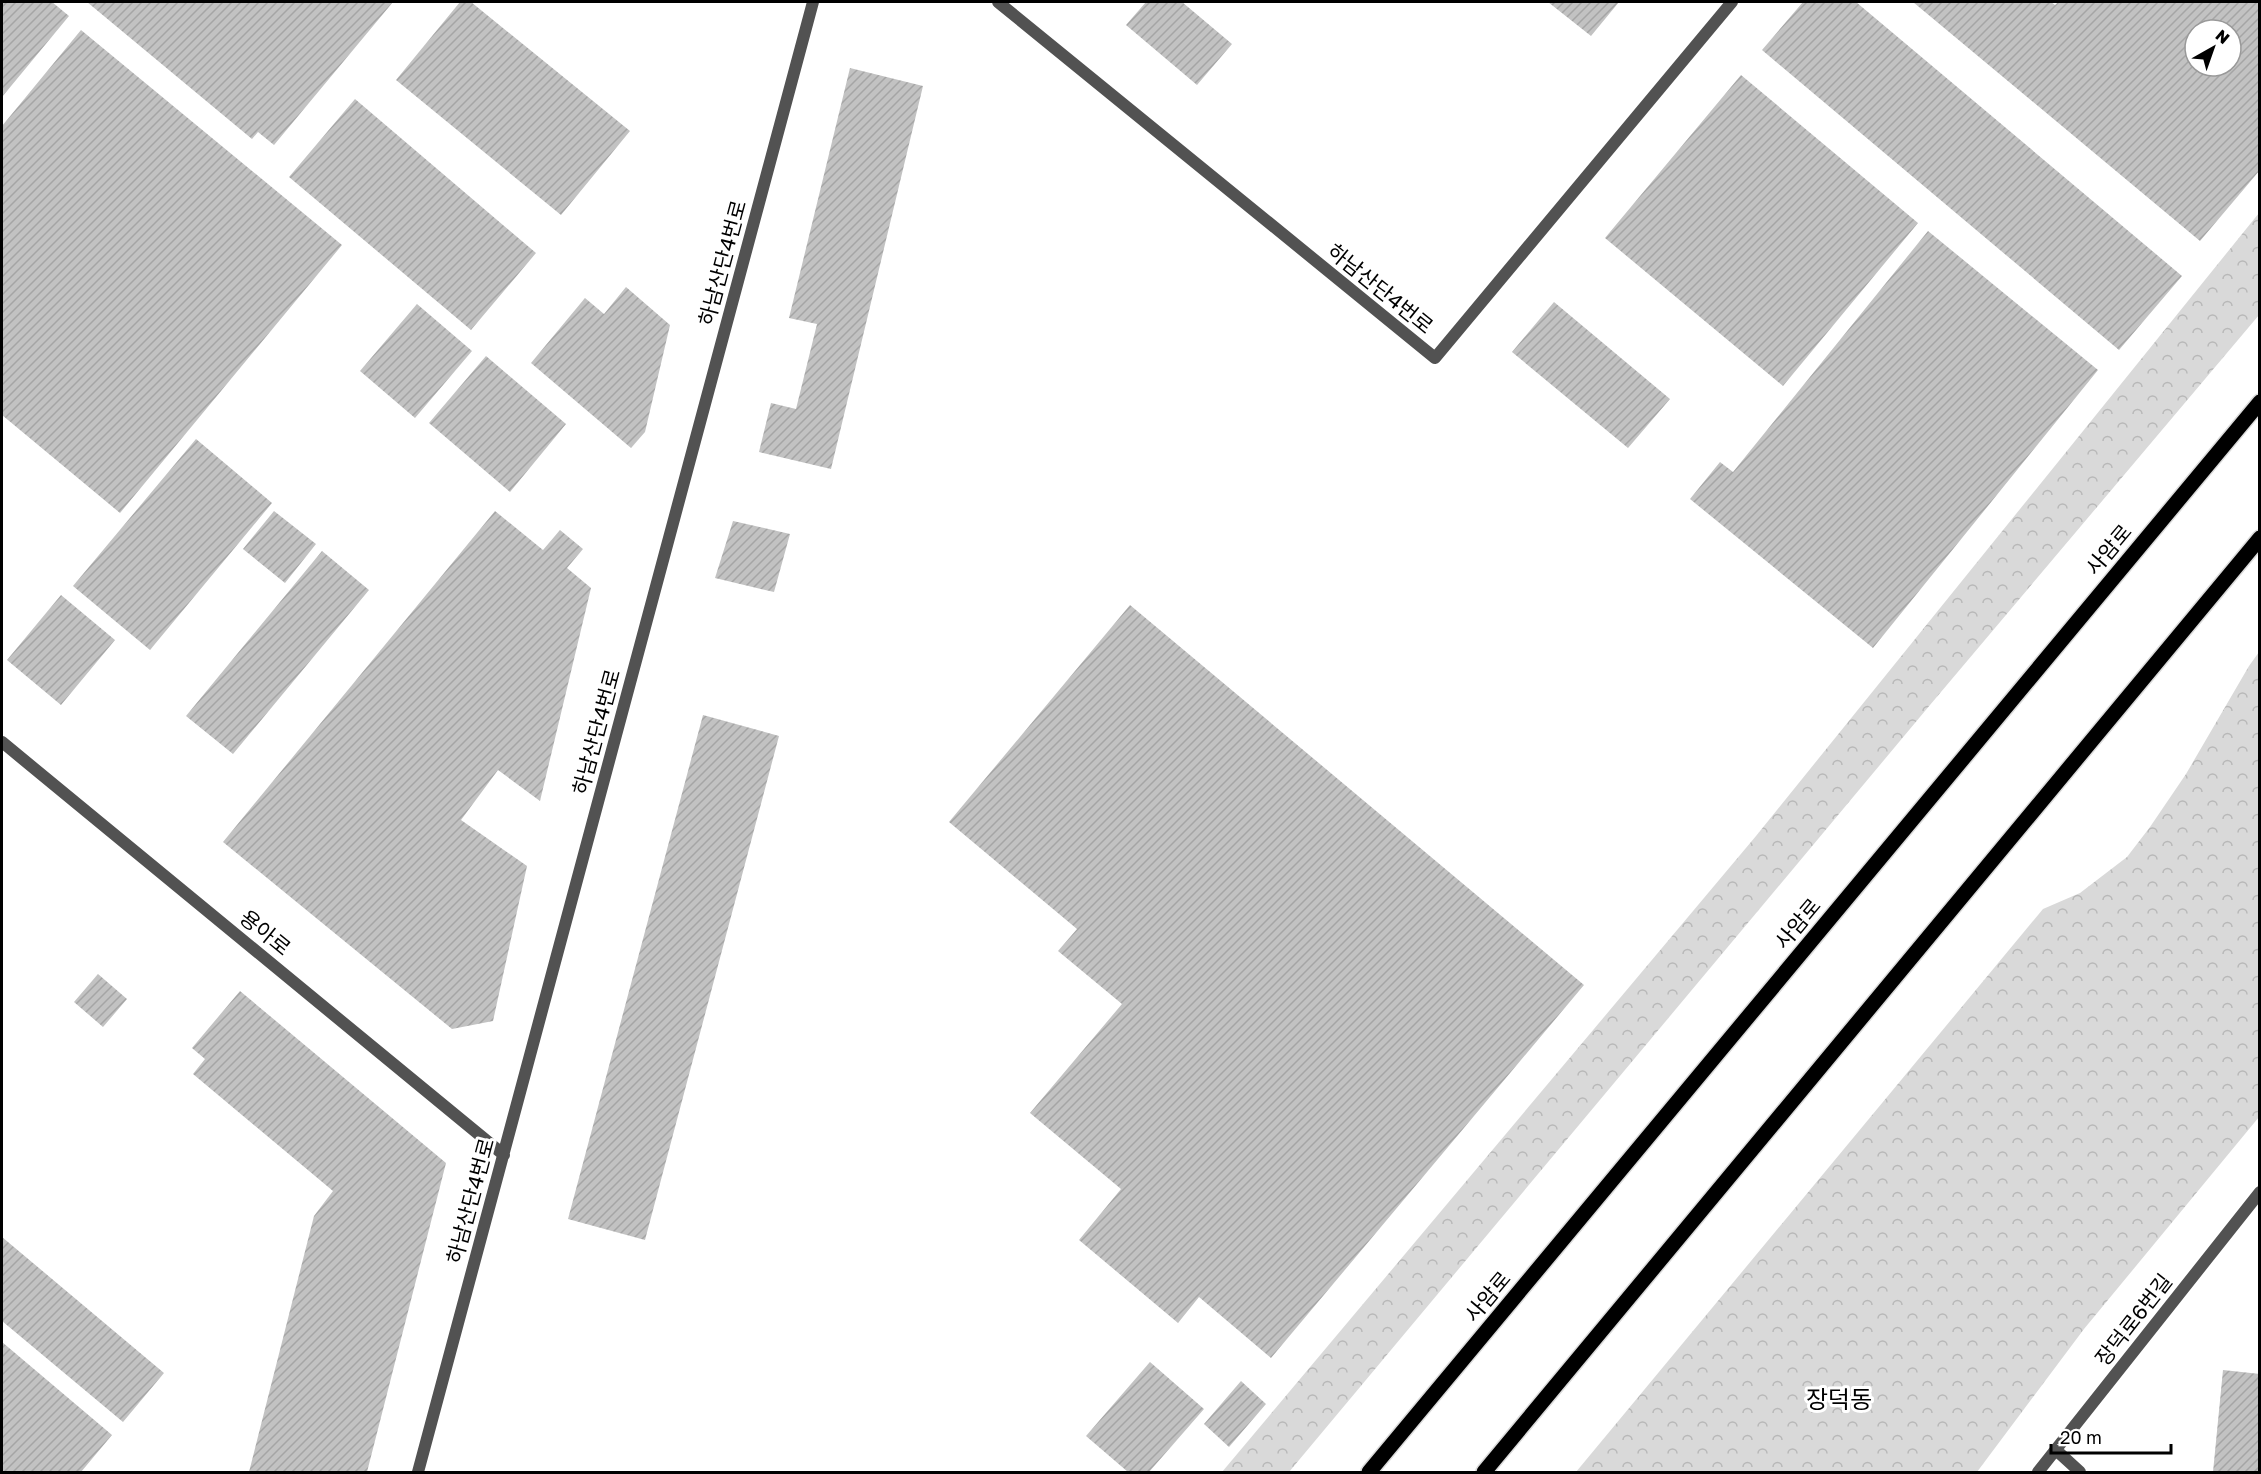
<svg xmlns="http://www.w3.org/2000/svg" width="2261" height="1474" font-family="'Golos Text','Noto Sans KR',sans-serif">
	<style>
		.forest { fill: url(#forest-crowns) }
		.building { fill: url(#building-hatch); fill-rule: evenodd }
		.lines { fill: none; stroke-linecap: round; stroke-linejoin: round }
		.primary-casing { stroke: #dbdbdb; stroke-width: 18 }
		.minor { stroke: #525252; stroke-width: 12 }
		.primary { stroke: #000; stroke-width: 15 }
		.labels { text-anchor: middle; stroke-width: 6; stroke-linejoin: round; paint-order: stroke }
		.street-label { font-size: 21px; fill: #000; stroke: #fff }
		.quarter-label { font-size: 24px; fill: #000; stroke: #fff }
	</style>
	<defs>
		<pattern id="forest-crowns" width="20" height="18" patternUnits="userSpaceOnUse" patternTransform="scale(1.5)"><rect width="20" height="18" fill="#d9d9d9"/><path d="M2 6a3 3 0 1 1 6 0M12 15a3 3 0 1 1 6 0" fill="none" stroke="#b8b8b8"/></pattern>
		<pattern id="building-hatch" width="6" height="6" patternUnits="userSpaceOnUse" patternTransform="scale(1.5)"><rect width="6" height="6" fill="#c2c2c2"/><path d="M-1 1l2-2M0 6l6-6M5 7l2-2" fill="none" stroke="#a5a5a5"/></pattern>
	</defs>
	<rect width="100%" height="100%" fill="#fff"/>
	<path class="forest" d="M2259,213V315L1930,705L1289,1472H1222L1756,836Z
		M2259,652V1117L2084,1329L1977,1472H1576L2043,909L2080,893L2127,857L2150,827L2186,774L2249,666Z"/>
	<path class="building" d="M2,2H52L69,16L2,97Z
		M87,2H393L274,145L258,132L252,139Z
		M460,2H471L630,131L561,215L396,80Z
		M1146,2H1182L1232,44L1197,85L1126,25Z
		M1548,2H1619L1591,36Z
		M1803,2H1856L2182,276L2119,350L1762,50Z
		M1913,2H2051L2055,5L2058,2H2260V170L2200,241ZM2195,30H2231V66H2195Z
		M81,30L342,245L120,513L2,415V126Z
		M850,68L923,86L831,469L759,452L771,403L796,409L817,324L789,318Z
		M1741,75L1918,223L1783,386L1605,238Z
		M355,99L536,253L471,330L289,177Z
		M1928,231L2098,370L1873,648L1690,499L1720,462L1733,472Z
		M626,287L670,325L645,432L631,448L531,363L585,298L604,314Z
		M1554,302L1670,399L1628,448L1512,352Z
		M417,304L472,351L415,418L360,371Z
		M486,356L566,424L510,492L429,423Z
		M196,439L272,503L150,650L73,586Z
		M274,511L316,544L285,583L243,549Z
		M495,511L543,550L560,530L583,549L567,568L591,588L540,801L498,770L461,820L527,866L493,1021L452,1029L223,842Z
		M733,521L790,534L774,592L715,578Z
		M322,551L369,590L233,754L186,716Z
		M61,595L115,640L61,705L7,660Z
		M1130,605L1584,985L1271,1358L1199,1297L1178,1323L1079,1240L1121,1189L1030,1113L1122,1004L1058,951L1077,929L949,822Z
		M703,715L779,736L645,1240L568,1219Z
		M98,974L127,999L103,1027L74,1002Z
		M240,991L446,1163L367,1472H249L314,1216L333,1191L193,1074L205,1059L192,1048Z
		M2,1237L164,1373L123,1422L2,1321Z
		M2,1342L112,1435L81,1472H2Z
		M1150,1362L1204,1409L1149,1472H1128L1086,1436Z
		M2223,1370L2260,1374V1472H2213Z
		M1241,1381L1266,1404L1229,1447L1204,1424Z"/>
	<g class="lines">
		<defs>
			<path id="primary" d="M1369,1472L2260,402
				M1484,1472L2260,538"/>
		</defs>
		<use href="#primary" class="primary-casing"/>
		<path class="minor" d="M998,2L1435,358L1732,2
			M2,742L504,1155
			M2056,1450L2080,1472
			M418,1472L813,2
			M2038,1472L2260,1192"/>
		<use href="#primary" class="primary"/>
	</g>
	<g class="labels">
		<g class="street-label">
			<text transform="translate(723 263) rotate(-75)" y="7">하남산단4번로</text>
			<text transform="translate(1380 289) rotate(39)" y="7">하남산단4번로</text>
			<text transform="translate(2109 550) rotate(-50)" y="7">사암로</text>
			<text transform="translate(597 732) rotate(-75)" y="7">하남산단4번로</text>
			<text transform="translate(1798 924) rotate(-50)" y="7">사암로</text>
			<text transform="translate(265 933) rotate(39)" y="7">용아로</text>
			<text transform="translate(471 1201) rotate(-75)" y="7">하남산단4번로</text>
			<text transform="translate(1488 1297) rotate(-50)" y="7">사암로</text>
			<text transform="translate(2134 1320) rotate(-52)" y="7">장덕로6번길</text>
		</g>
		<g class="quarter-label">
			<text x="1839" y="1408">장덕동</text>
		</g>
	</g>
	<rect width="2261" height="1474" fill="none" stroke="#000000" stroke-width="6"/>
	<g transform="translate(2213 48) rotate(40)"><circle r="28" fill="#ffffff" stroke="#999999" stroke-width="1.5"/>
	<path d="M0-4.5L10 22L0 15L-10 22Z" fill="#000000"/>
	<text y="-9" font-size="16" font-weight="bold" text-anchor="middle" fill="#000000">N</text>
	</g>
	<path d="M2051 1444v9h120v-9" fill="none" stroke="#000000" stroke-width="3"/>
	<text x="2060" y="1444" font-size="18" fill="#000000" stroke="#ffffff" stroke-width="4.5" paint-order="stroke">20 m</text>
</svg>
